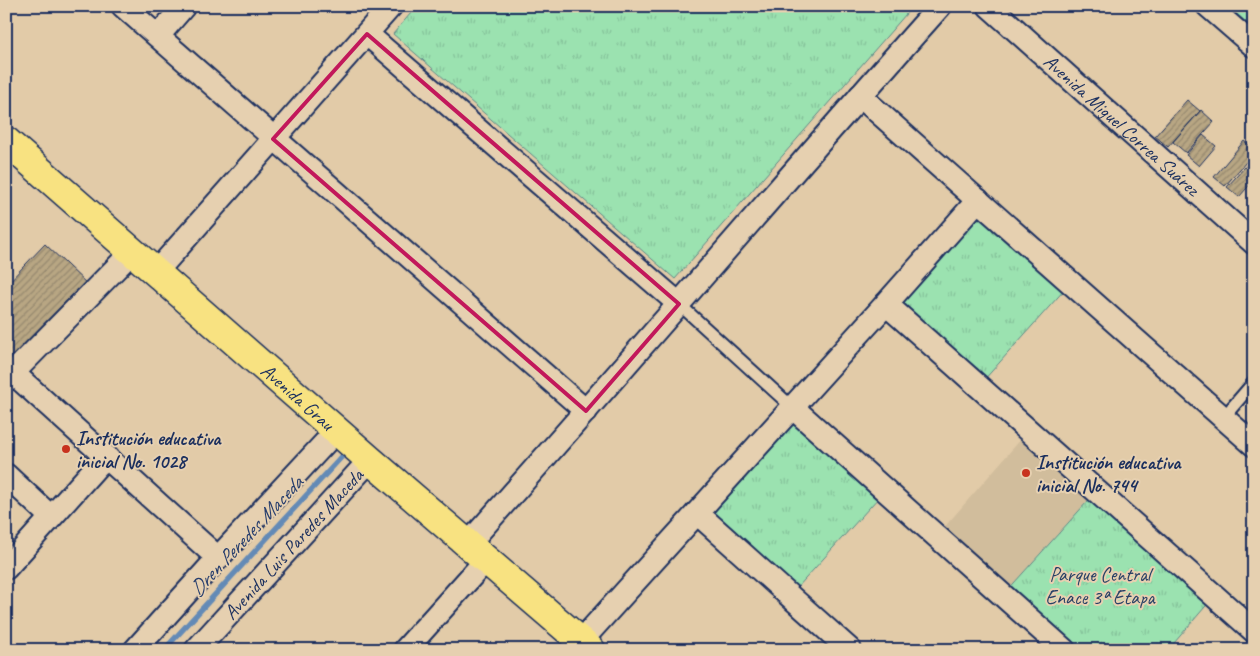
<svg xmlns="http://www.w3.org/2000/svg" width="1260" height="656" font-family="Caveat,sans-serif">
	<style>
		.built { fill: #d1bd9c }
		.park { fill: url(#park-tufts); stroke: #5b8887 }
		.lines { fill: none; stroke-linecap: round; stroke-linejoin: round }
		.stream { stroke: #638ab6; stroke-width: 5.5 }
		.building { fill: url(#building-hatch); stroke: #1b2f5e }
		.lane-casing { stroke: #1b2f5e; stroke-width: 15 }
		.street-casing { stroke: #1b2f5e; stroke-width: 26 }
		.primary-casing { stroke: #1b2f5e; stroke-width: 31 }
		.lane { stroke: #e6d0b0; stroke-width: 11 }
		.street { stroke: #e6d0b0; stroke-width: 22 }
		.primary { stroke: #f8e281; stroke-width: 28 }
		.marked { fill: none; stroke: #c2185b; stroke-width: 4; stroke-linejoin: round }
		.poi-dot { fill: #c8321e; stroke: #e6d0b0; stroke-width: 2 }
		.labels { text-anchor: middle; stroke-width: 4; stroke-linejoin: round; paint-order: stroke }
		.street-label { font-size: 20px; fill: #1b2f5e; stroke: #e6d0b0 }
		.poi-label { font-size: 20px; font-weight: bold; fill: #1b2f5e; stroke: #e6d0b0; text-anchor: start }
		.park-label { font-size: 20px; fill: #284166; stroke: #e6d0b0 }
		.water-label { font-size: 21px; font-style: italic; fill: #273e6d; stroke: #e6d0b0 }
	</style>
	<defs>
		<pattern id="park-tufts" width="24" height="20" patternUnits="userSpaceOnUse" patternTransform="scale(1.25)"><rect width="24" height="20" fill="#9be2b0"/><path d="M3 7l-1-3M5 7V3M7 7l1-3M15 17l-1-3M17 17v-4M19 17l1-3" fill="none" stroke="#85c29a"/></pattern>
		<pattern id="building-hatch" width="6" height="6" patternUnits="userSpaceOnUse" patternTransform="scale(1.25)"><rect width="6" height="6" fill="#b8a683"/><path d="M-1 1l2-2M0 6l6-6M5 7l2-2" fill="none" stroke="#95886e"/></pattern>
	</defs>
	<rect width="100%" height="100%" fill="#e2cba8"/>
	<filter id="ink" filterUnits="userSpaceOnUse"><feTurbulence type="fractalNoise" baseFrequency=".02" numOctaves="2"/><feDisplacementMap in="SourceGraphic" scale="10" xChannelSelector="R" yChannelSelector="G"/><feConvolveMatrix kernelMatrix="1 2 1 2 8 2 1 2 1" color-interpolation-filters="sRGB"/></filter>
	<g filter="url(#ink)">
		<path class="built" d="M1029,430L1096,492L1005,593L941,531Z"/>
		<path class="park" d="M417,6H913L675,279L393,34Z
			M1228,6H1254V29Z
			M978,211L1066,288L983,381L896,304Z
			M795,422L879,497L796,589L712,514Z
			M1096,492L1211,600L1168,650H1071L1005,593Z"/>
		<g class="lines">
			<path class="stream" d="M164,650L348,450"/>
		</g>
		<path class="building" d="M1187,100L1200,111L1168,147L1155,136Z
			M1201,110L1214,122L1186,153L1173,142Z
			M1203,135L1216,146L1199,166L1186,155Z
			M1244,141L1254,149V153L1225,186L1214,177Z
			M1254,157V180L1239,197L1227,187Z
			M45,244L88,285L6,372V285Z"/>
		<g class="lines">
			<defs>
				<path id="lane" d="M679,304L792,407
					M1223,418L1254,382"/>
				<g id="street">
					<path d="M123,6L586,411"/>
					<path id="s1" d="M989,6L1254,243"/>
					<path d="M1208,6L1254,46"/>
					<path d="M367,34L679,304"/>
					<path d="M158,36L184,6"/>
					<path d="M860,96L1254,445"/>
					<path d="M156,272L391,6"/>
					<path d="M886,304L1254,631"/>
					<path d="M13,373L218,558"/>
					<path d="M6,380L132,252"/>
					<path d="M792,407L1064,650"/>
					<path d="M6,475L51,517"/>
					<path d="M697,513L850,650"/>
					<path d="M468,544C627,366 781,184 940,6"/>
					<path d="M6,568L106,456"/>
					<path d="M581,641L886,304L978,200"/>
					<path d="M135,650L218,558L336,431"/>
					<path id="s2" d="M196,650L370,460"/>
					<path d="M405,650L486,560"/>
				</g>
				<g id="primary">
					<path id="s3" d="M6,141L370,460L591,650"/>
				</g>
			</defs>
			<use href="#lane" class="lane-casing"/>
			<use href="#street" class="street-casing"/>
			<use href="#primary" class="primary-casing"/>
			<use href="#lane" class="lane"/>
			<use href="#street" class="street"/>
			<use href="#primary" class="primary"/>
		</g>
	</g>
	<path class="marked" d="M367,34L679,304L586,411L273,139Z"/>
	<g class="poi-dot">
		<circle cx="66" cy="449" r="5"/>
		<circle cx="1026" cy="473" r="5"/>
	</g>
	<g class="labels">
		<g class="street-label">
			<text dy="7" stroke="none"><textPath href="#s1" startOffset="178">Avenida Miguel Correa Suárez</textPath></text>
			<text dy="7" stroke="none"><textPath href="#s3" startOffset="388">Avenida Grau</textPath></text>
			<text dy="7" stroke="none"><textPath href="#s2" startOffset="144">Avenida Luis Paredes Maceda</textPath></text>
		</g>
		<g class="poi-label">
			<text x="76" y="445">Institución educativa<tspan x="76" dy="23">inicial No. 1028</tspan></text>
			<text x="1036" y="469">Institución educativa<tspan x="1036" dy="23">inicial No. 744</tspan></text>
		</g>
		<g class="park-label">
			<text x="1100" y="581">Parque Central<tspan x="1100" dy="23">Enace 3ª Etapa</tspan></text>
		</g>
		<g class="water-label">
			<text transform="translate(246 536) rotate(-47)" y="7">Dren Peredes Maceda</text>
		</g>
	</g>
	<rect width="1260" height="656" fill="none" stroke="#e6d0b0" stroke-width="25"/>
	<rect x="12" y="12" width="1235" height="631" fill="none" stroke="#1b2f5e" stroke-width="2" filter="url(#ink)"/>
</svg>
